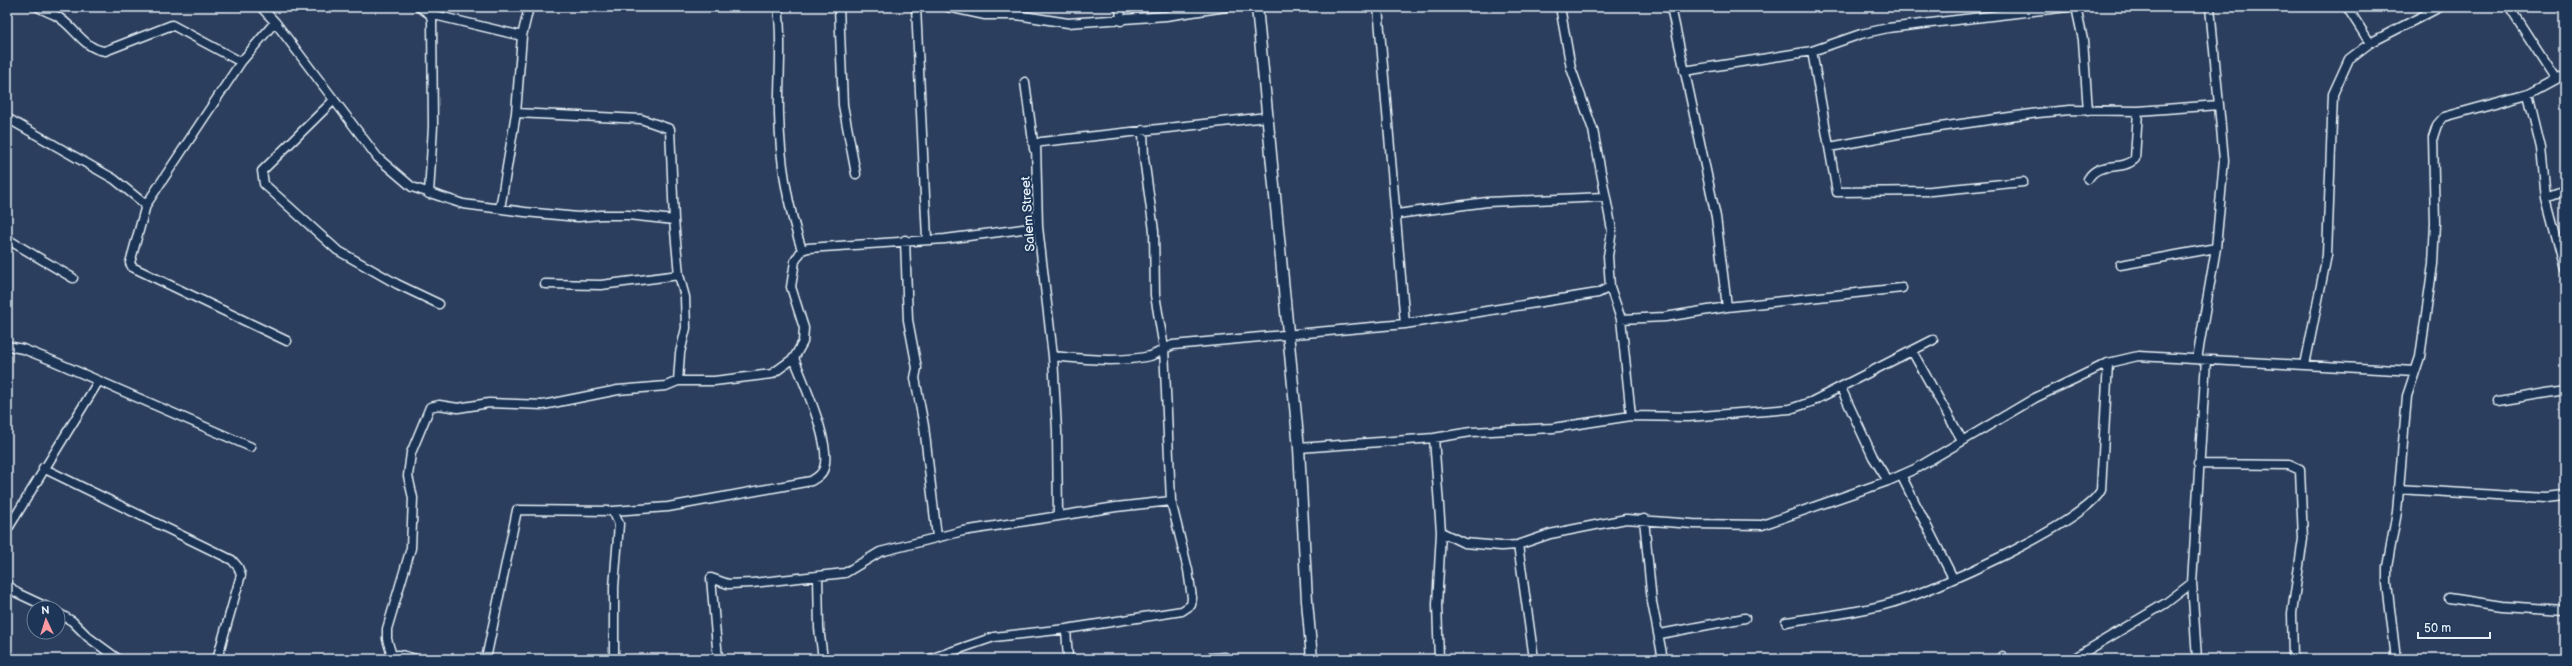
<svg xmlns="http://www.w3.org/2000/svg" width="2572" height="666" font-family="'Balsamiq Sans',sans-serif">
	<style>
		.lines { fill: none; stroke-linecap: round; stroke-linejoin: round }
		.minor-casing { stroke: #e8f1f8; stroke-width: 11 }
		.tertiary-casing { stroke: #e8f1f8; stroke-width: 13 }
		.minor { stroke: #1d3557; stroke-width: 8 }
		.tertiary { stroke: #1d3557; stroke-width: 10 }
		.labels { text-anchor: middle; stroke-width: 4; stroke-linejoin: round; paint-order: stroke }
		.street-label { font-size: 13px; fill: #e8f1f8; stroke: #1d3557 }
	</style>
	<rect width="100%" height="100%" fill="#2c3e5d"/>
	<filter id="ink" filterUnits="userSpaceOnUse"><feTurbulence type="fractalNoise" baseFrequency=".025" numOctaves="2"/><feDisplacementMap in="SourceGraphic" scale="8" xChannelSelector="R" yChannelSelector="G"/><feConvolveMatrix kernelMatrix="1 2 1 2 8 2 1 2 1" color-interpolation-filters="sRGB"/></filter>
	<g filter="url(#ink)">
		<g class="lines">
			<defs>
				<path id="minor" d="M38,7C44,11 49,12 55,15C74,25 83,49 105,51L172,25L241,62
					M261,7L275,22L378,158L412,187L463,204L525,212L578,217L601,215H628L674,220
					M419,7L430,14L432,20L433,126L429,194
					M778,7C783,42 778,79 779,114C780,159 788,208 802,250
					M839,7L843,105L856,174
					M916,7L927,239
					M948,7L985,15H1017L1068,23L1166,16L1226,7
					M1120,7L1121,21
					M1378,7L1405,324
					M1560,7L1571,68L1593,130L1612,230L1608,256L1610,287L1621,319L1631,416
					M1671,7L1716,217L1727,307
					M2076,7L2083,40L2088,111
					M2347,7L2370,43
					M2509,7L2555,78
					M430,14L522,36
					M275,22L241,62L146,205L130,263L132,267L287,341
					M1812,51L1837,192L1931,191L2023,182
					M1684,71L1812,51L1861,34L1888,28L2068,7
					M1025,82L1034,149
					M2528,94L2541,148L2546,198L2565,269
					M334,100L262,171L264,184L337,250L397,284L439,304
					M516,113L641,119L670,129L674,220L679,275L685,297L686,328L680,353L678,381
					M7,118L114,179L146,205
					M1830,147L1919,130L2038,113L2070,110L2138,111L2219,105
					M2088,179C2099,160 2121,172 2135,159L2138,111
					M2546,198L2565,191
					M500,209L516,113L522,36L529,7
					M1397,214L1487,202L1604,197
					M7,239L73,278
					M905,240L908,320L917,368L915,378L924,426L937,537
					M2120,265L2216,248
					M545,284L601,285L679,275
					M1621,319L1665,317L1727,307L1902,288
					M7,346L23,349L51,360L251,447
					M1912,351L1962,440
					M1053,356C1085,359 1118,363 1150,356C1158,354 1165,348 1173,345L1405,324L1598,293L1610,287
					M2197,359L2216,248L2224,160L2210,7
					M2305,365L2327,255L2333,94L2349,59L2370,43L2440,7
					M1841,388L1873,457L1888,481
					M2498,401L2565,390
					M1434,438L1441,532L1437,605L1439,659
					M1299,448L1434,438L1471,432L1553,428L1631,416L1688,417L1790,409L1811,402L1933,340
					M2198,464L2289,465L2300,470L2303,539L2292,613L2293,659
					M43,468L232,560L238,567L241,575L217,659
					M1901,475L1953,578
					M2398,489L2545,498L2565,496
					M613,511L668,507L811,481C816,478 822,475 824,468C832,444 803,382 794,358
					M1058,516L1057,431L1053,356L1038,227L1036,144L1041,142L1267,117
					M1644,519L1652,602L1663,659
					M7,530L98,382
					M1441,532L1464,543L1501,546L1518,545L1550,534L1626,519L1693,524L1762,525L1888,481L1915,469L2035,398L2108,363L2138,356L2415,371
					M1518,545L1534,659
					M818,576L819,628L823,659
					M7,584L17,593L49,608
					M2449,598L2502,606L2565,610
					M58,613L72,621L88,637L118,659
					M1786,622C1821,616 1858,613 1891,603C1931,592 2085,523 2101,490L2108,363
					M1066,629L1068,659
					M1660,634L1745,618
					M392,656L387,639V629L411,548L413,498L408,476L411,453L430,407L439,405L458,408L489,403L543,405L618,390L666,386L678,381H714L772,374L794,358L803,342L804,328L791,287L795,261L802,250L808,248L945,239L1038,227
					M2002,656V659
					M389,659C396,652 406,656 415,659
					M486,659L517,510L613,511L619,524L614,587V659
					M718,659L711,578L728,584L752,583L845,573L880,552L963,531L1116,507L1171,501
					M930,659L994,637L1066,629L1182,611L1191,605L1192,598L1188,570L1171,501L1164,348L1155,295L1154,231L1144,158L1143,130
					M1196,659L1225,657L1227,659
					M2073,659L2166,603L2192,583
					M2197,659L2192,583L2206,360
					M2396,659L2387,584V567L2397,512L2407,396L2420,357L2433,264L2435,223L2433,137L2437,125L2444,117L2528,94L2565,74"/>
				<path id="tertiary" d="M1257,7L1299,448L1307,601L1312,659"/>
			</defs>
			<use href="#minor" class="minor-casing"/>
			<use href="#tertiary" class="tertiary-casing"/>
			<use href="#minor" class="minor"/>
			<use href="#tertiary" class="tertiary"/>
		</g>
	</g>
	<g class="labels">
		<g class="street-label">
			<text transform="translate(1027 214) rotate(-94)" y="5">Salem Street</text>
		</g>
	</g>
	<rect width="2572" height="666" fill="none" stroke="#1d3557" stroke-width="24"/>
	<rect x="12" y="12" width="2548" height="642" fill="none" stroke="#e8f1f8" stroke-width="1.5" filter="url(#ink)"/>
	<g transform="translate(46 620) rotate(356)"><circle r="19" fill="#1d3557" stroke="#6e8097"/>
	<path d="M0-3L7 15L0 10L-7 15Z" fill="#ff9aa2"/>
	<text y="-6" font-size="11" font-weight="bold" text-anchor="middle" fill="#e8f1f8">N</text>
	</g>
	<path d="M2418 632v6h72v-6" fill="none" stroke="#e8f1f8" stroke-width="2"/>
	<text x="2424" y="632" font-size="12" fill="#e8f1f8" stroke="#1d3557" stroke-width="3" paint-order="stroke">50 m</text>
</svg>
